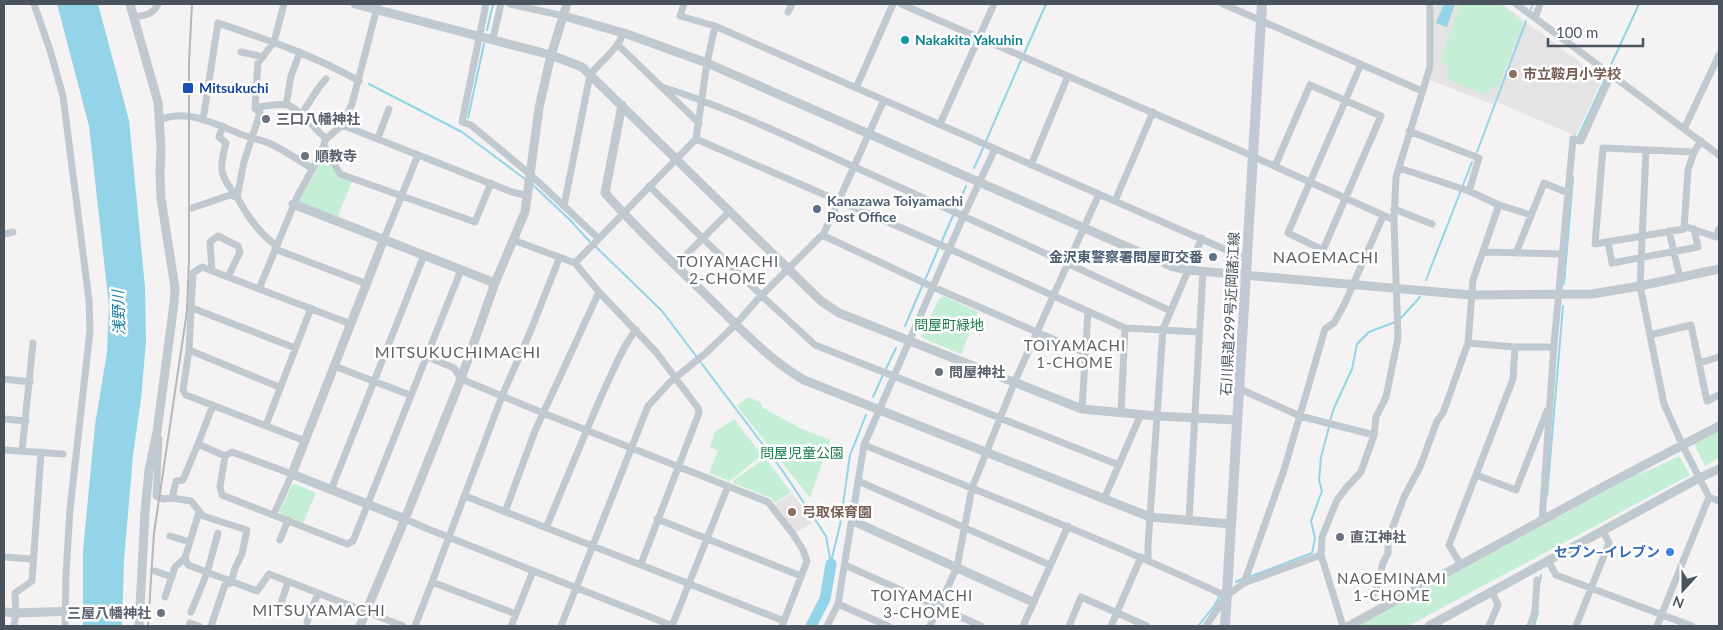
<svg xmlns="http://www.w3.org/2000/svg" width="1723" height="630" font-family="Lato,'Noto Sans JP',sans-serif">
	<style>
		.education { fill: #e5e3e4 }
		.green { fill: #c4eed6 }
		.water { fill: #93d4e9 }
		.lines { fill: none; stroke-linecap: round; stroke-linejoin: round }
		.stream { stroke: #93d4e9; stroke-width: 2 }
		.river { stroke: #93d4e9; stroke-width: 11 }
		.minor { stroke: #c1c9d0; stroke-width: 7 }
		.tertiary { stroke: #c1c9d0; stroke-width: 9 }
		.secondary { stroke: #c1c9d4; stroke-width: 10 }
		.rail { stroke: #b4b7bc; stroke-width: 2 }
		.culture-dot { fill: #0f9aa8; stroke: #fff; stroke-width: 2 }
		.education-dot { fill: #8d6e63; stroke: #fff; stroke-width: 2 }
		.transit-dot { fill: #1a4fb4; stroke: #fff; stroke-width: 2 }
		.worship-dot { fill: #6b7280; stroke: #fff; stroke-width: 2 }
		.service-dot { fill: #5c6f8a; stroke: #fff; stroke-width: 2 }
		.shop-dot { fill: #3f7fe0; stroke: #fff; stroke-width: 2 }
		.labels { text-anchor: middle; stroke-width: 5; stroke-linejoin: round; paint-order: stroke }
		.culture-label { font-size: 14px; font-weight: bold; fill: #0d838f; stroke: #fff; text-anchor: start }
		.education-label { font-size: 14px; font-weight: bold; fill: #785e54; stroke: #fff; text-anchor: start }
		.transit-label { font-size: 14px; font-weight: bold; fill: #164399; stroke: #fff; text-anchor: start }
		.worship-label { font-size: 14px; font-weight: bold; fill: #5b616d; stroke: #fff; text-anchor: start }
		.service-label { font-size: 14px; font-weight: bold; fill: #4e5e75; stroke: #fff; text-anchor: start }
		.street-label { font-size: 14px; fill: #4a545f; stroke: #fff }
		.park-label { font-size: 14px; fill: #1c7f52; stroke: #fff }
		.shop-label { font-size: 14px; font-weight: bold; fill: #366cbe; stroke: #fff; text-anchor: end }
		.neighbourhood-label { font-size: 15px; letter-spacing: 1px; fill: #5f6267; stroke: #fff }
		.water-label { font-size: 15px; font-style: italic; fill: #137ea1; stroke: #fff }
		.quarter-label { font-size: 16px; letter-spacing: 1px; fill: #5f6267; stroke: #fff }
	</style>
	<rect width="100%" height="100%" fill="#f4f2f2"/>
	<path class="education" d="M1436,4H1502L1602,79L1576,136L1494,101L1492,104L1430,80L1434,68L1432,12Z
		M792,493L811,518L812,523L795,533L774,505Z"/>
	<path class="green" d="M1460,4H1500L1523,22L1499,85L1482,94L1446,78L1449,72L1447,65L1440,62Z
		M322,155H327L352,181L337,218L298,203L301,196L315,173Z
		M943,296L978,312L961,354L922,338L921,335L939,299Z
		M748,397L760,402L762,407L783,419L802,429L830,440L810,498L737,406Z
		M734,419L762,455L730,481L709,473L718,451L710,447L715,432Z
		M1719,430V458L1705,466L1693,442Z
		M1679,456L1690,475L1408,626H1358L1635,475L1650,470Z
		M765,458L791,492L775,503L771,498L733,483L734,480Z
		M295,484L316,493L303,523L281,515L280,511L292,485Z"/>
	<path class="water" d="M57,4H98L129,120L145,287L146,341L141,399L133,455L124,560L122,626H83V551L95,425L107,352L109,306L89,126Z
		M1444,4H1455L1447,27L1436,23Z"/>
	<g class="lines">
		<path class="stream" d="M1531,9L1533,4
			M487,30L493,4
			M1024,54L1046,4
			M1610,67L1639,4
			M369,84L462,132L525,179
			M468,118L484,44
			M1578,137L1606,77
			M986,141L1022,58
			M1477,152L1526,21
			M974,168L984,146
			M533,185L571,221L591,243
			M941,243L966,186
			M595,246L662,311L782,470L826,536L831,564
			M925,280L939,247
			M1426,280L1472,162
			M1564,284L1573,177
			M1401,318L1420,297
			M905,326L923,284
			M885,371L896,348
			M873,397L883,375
			M1330,421L1334,408L1352,369L1357,344L1369,332L1395,322
			M1547,496L1563,306
			M831,562L840,525L850,455L866,415
			M1249,577L1312,553L1315,538L1311,521L1322,491L1319,480L1321,457L1329,427
			M1236,582L1242,579
			M1540,582L1541,575
			M1198,626L1214,606L1219,597
			M1534,626L1538,612"/>
		<path class="river" d="M811,626L825,599L831,564"/>
		<path class="minor" d="M34,4L50,50L63,96L89,300L90,331L70,509L66,575L65,626
			M486,4L462,122L471,125L531,175L598,238
			M510,4L564,16
			M684,4L680,16L715,26L1247,259
			M901,4L1232,147L1394,220
			M1223,4L1422,91
			M1516,4L1719,155
			M788,12L792,4
			M134,17C145,15 153,15 158,4
			M1535,18L1540,4
			M493,38L501,4
			M618,45L699,123
			M241,52L263,57
			M662,87C727,107 788,137 850,165C958,213 1064,262 1171,311
			M856,88L893,4
			M286,105L291,76L300,52
			M255,108C265,106 277,103 287,105C298,107 317,131 326,139
			M301,115C310,102 316,89 326,79
			M160,120C186,108 216,124 240,134C251,138 263,140 273,145C287,152 300,161 313,169
			M203,120L218,23C268,40 313,55 359,81
			M940,124L994,4
			M342,125L512,192L528,196
			M223,126L219,137L226,143C219,169 219,175 237,197
			M1684,129L1719,55
			M1409,131L1479,158L1469,191
			M378,138L389,109
			M696,139L950,249L1125,328L1199,332
			M324,146L340,174L475,222L491,183
			M1646,150L1640,286L1664,404L1682,444L1709,497L1657,626
			M1694,152L1688,170L1684,229L1595,244L1603,148L1694,152L1701,141
			M1031,165L1068,76
			M1275,166L1310,85L1381,116L1323,250L1288,233C1312,177 1337,121 1361,64
			M649,186L762,296L815,345L1119,465
			M1115,201L1153,112
			M1499,205L1531,215
			M564,206L590,75C601,60 618,50 623,33
			M192,208L230,195L236,197
			M1394,209L1432,224
			M1684,226L1716,237L1719,229
			M1669,231L1680,278
			M4,234L13,232
			M822,235L933,287L1085,353
			M384,239L418,155
			M513,240L575,263L599,292L656,352L698,408L699,413L641,564
			M1608,242L1612,263L1698,247L1694,229
			M276,245C259,234 247,215 237,197L244,162L260,113L255,108L258,63L274,42L284,4
			M275,249L367,284
			M1483,252L1562,254
			M1516,253L1544,183L1568,193
			M575,263L696,139L707,63L715,26
			M676,265L730,211
			M212,271L210,242L218,236L238,246L240,252L228,277
			M259,289L297,197L320,155L326,139L342,125L352,104L378,4
			M192,308L295,348
			M1650,335L1691,325L1707,401L1719,395
			M1468,343L1515,347H1553
			M189,350L279,387
			M426,356L454,368L461,379L543,413L768,502L793,534L803,550L807,561L782,626
			M1699,363L1719,357
			M334,366L410,395
			M4,379L30,382
			M1240,389L1300,416L1374,435
			M213,405L198,444L225,456
			M1082,409L1088,311
			M1121,413L1125,328
			M4,419L26,421
			M266,425L311,308
			M159,439L156,496L163,499L172,498
			M305,441L186,395L183,390L189,350L193,273L202,267L351,324
			M198,444L183,480L176,481L172,498L191,501L203,516L247,530L242,554L235,568L231,583L225,585L211,626
			M864,445C986,494 1108,541 1226,596
			M4,450L63,454
			M22,451L33,343
			M1476,475L1516,490L1547,411
			M858,481L1050,565
			M331,490L424,255
			M465,496L784,621
			M1709,497L1719,501
			M1104,499L1141,414
			M199,512L185,558L188,565L257,591L269,574L403,626
			M505,512L535,431L599,292
			M274,514L292,474L232,452L225,456L220,487L222,495L347,544L353,541L461,270
			M405,519L428,529L673,626
			M657,519L801,576
			M1189,520L1203,271
			M1542,520L1554,344L1573,139L1581,141L1611,75
			M546,528C565,482 584,436 604,390C614,370 622,347 636,330
			M170,536L190,542
			M280,540L288,520
			M4,557L32,559
			M1148,560V546L1163,329L1202,238
			M1548,561L1556,575L1692,626
			M845,565L981,626
			M1461,565L1449,545L1513,379L1515,347
			M155,571L172,577
			M533,571L516,614L432,582L502,396L531,330L559,259
			M1244,583L1284,470L1325,329L1334,323L1345,303L1383,216
			M1375,593L1383,563L1388,553V540L1404,497L1420,467L1437,421L1443,413L1468,343L1473,280L1499,205L1469,191L1399,168
			M165,597L175,567L185,558
			M838,604L888,626
			M280,606L288,582
			M191,612L207,573L218,533
			M307,622L318,593
			M14,626L16,613L15,593L32,581L41,452
			M189,626L190,623L199,626
			M415,626L432,582
			M511,626L516,614
			M561,626L648,406L670,382L706,353L736,324L757,300L824,233L884,100
			M672,626L728,486
			M827,626L838,604L864,445L964,215L995,149
			M930,626L957,567L972,488L1015,381L1099,194
			M1023,626L1068,526
			M1069,626L1081,597L1147,626
			M1111,626L1141,557
			M1206,626L1226,596L1244,583L1321,555
			M1343,626L1321,555L1322,537L1337,500L1347,487L1361,472L1374,435L1376,417L1386,397L1398,338L1394,220L1396,177L1430,67V4
			M1489,626L1498,605L1492,592
			M1530,626L1535,611L1537,580
			M1576,626L1609,543L1603,531"/>
		<path class="tertiary" d="M130,4L158,102L161,148L160,174L161,198L175,288L174,303L157,432L149,470L145,512L139,626
			M355,4L551,55L582,67L821,301L839,313L1082,409L1157,416L1237,420
			M564,16L627,34L707,63L1171,266L1188,270L1471,295L1592,294L1640,286L1719,269
			M622,105L605,193C637,229 673,263 708,297C738,326 768,359 804,380L1150,517L1231,524
			M293,204L495,283
			M384,239L292,474L405,519
			M853,521L1033,602
			M4,612L16,613L138,609
			M360,626L405,519L461,379L495,283L525,212L539,108L551,55L567,4
			M1349,626L1614,481L1719,426
			M1429,626L1699,478L1719,469"/>
		<path class="secondary" d="M1225,626L1262,4"/>
		<path class="rail" d="M148,626L154,533L187,311L189,259V62L192,4"/>
	</g>
	<circle class="culture-dot" cx="905" cy="40" r="5"/>
	<g class="education-dot">
		<circle cx="1513" cy="74" r="5"/>
		<circle cx="792" cy="512" r="5"/>
	</g>
	<rect class="transit-dot" x="182" y="82" width="12" height="12" rx="2.5"/>
	<g class="worship-dot">
		<circle cx="266" cy="119" r="5"/>
		<circle cx="305" cy="156" r="5"/>
		<circle cx="939" cy="372" r="5"/>
		<circle cx="1340" cy="537" r="5"/>
		<circle cx="161" cy="613" r="5"/>
	</g>
	<g class="service-dot">
		<circle cx="817" cy="209" r="5"/>
		<circle cx="1213" cy="257" r="5"/>
	</g>
	<circle class="shop-dot" cx="1670" cy="552" r="5"/>
	<g class="labels">
		<g class="culture-label">
			<text x="915" y="45">Nakakita Yakuhin</text>
		</g>
		<g class="education-label">
			<text x="1523" y="79">市立鞍月小学校</text>
			<text x="802" y="517">弓取保育園</text>
		</g>
		<g class="transit-label">
			<text x="199" y="93">Mitsukuchi</text>
		</g>
		<g class="worship-label">
			<text x="276" y="124">三口八幡神社</text>
			<text x="315" y="161">順教寺</text>
			<text x="949" y="377">問屋神社</text>
			<text x="1350" y="542">直江神社</text>
			<text x="151" y="618" text-anchor="end">三屋八幡神社</text>
		</g>
		<g class="service-label">
			<text x="827" y="206">Kanazawa Toiyamachi<tspan x="827" dy="16">Post Office</tspan></text>
			<text x="1203" y="262" text-anchor="end">金沢東警察署問屋町交番</text>
		</g>
		<g class="street-label">
			<text transform="translate(1230 314) rotate(-87)" y="5">石川県道299号近岡諸江線</text>
		</g>
		<g class="park-label">
			<text x="949" y="330">問屋町緑地</text>
			<text x="802" y="458">問屋児童公園</text>
		</g>
		<g class="shop-label">
			<text x="1660" y="557">セブン−イレブン</text>
		</g>
		<g class="neighbourhood-label">
			<text x="728" y="267">TOIYAMACHI<tspan x="728" dy="17">2-CHOME</tspan></text>
			<text x="1075" y="351">TOIYAMACHI<tspan x="1075" dy="17">1-CHOME</tspan></text>
			<text x="1392" y="584">NAOEMINAMI<tspan x="1392" dy="17">1-CHOME</tspan></text>
			<text x="922" y="601">TOIYAMACHI<tspan x="922" dy="17">3-CHOME</tspan></text>
		</g>
		<g class="water-label">
			<text transform="translate(119 313) rotate(-92)" y="5">浅野川</text>
		</g>
		<g class="quarter-label">
			<text x="1326" y="263">NAOEMACHI</text>
			<text x="458" y="358">MITSUKUCHIMACHI</text>
			<text x="319" y="616">MITSUYAMACHI</text>
		</g>
	</g>
	<rect width="1723" height="630" fill="none" stroke="#4a545f" stroke-width="10"/>
	<g transform="translate(1683 590) rotate(201)" stroke="#ffffff" stroke-width="4" paint-order="stroke">
	<path d="M0-4L9 19L0 12L-9 19Z" fill="#4a545f"/>
	<text y="-8" font-size="14" font-weight="bold" text-anchor="middle" fill="#4a545f">N</text>
	</g>
	<path d="M1548 38v8h95v-8" fill="none" stroke="#4a545f" stroke-width="2.5"/>
	<text x="1556" y="38" font-size="15" fill="#4a545f" stroke="#ffffff" stroke-width="4" paint-order="stroke">100 m</text>
</svg>
